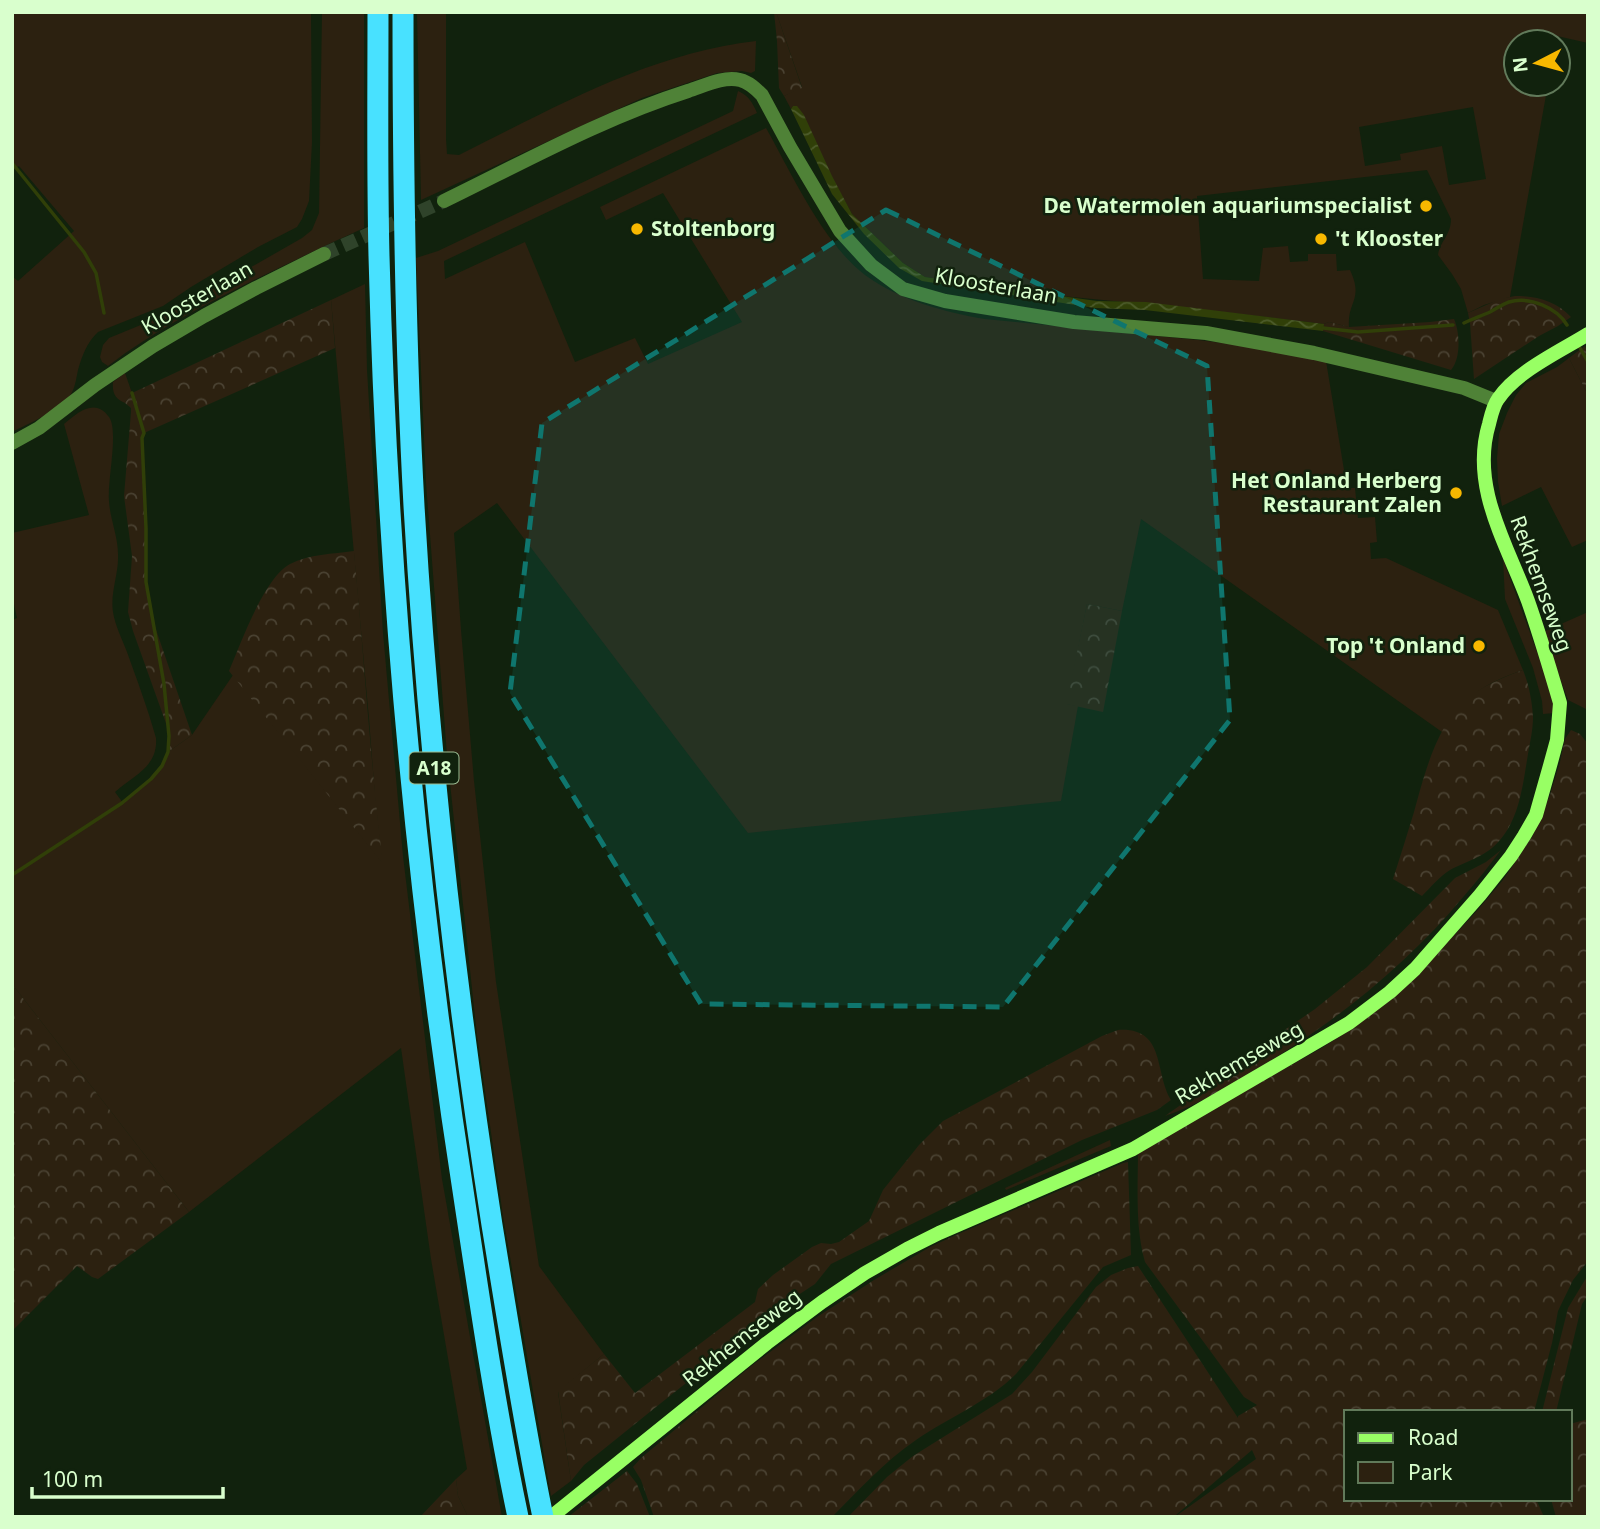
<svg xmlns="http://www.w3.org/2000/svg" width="1600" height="1529" font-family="'Noto Sans',sans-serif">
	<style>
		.green { fill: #2c2110; fill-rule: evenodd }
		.forest { fill: url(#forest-crowns); fill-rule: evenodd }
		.water { fill: url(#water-waves) }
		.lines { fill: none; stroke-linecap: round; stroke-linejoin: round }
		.stream { stroke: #303f08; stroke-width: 3.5 }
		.street-tunnel { stroke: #2f432a; stroke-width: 14; stroke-dasharray: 14 7; stroke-linecap: butt }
		.street { stroke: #4f8237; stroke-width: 14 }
		.secondary { stroke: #98ff64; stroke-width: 14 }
		.highway { stroke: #48e1ff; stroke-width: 21 }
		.marked { fill: #0f766e; fill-opacity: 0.2; stroke: #0f766e; stroke-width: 5; stroke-dasharray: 14 9; stroke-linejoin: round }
		.poi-dot { fill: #f8b800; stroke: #11220d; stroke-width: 2.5 }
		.labels { text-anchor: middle; stroke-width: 5; stroke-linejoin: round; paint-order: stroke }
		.shield { fill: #11220d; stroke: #9dbd93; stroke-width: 2 }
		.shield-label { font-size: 19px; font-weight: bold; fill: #d9ffcd }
		.poi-label { font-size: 21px; font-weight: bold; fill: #d9ffcd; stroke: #11220d; text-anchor: end }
		.street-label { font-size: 21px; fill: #d9ffcd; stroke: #11220d }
	</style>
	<defs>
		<pattern id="forest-crowns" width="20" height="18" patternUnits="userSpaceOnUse" patternTransform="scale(1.75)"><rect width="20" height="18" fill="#2c2110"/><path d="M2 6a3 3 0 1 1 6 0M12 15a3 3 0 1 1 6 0" fill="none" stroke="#4a4232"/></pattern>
		<pattern id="water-waves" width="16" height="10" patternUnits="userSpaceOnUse" patternTransform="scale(1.75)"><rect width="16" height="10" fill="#303f08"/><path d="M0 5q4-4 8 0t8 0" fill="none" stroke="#4d5c2b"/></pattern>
	</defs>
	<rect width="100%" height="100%" fill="#11220d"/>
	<path class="green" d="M12,12H311L312,142L309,201L302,219L297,227L258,247L191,287L163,306L98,332C87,342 82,356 78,370C76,379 75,390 69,397C56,412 30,423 12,432V276L18,281L74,231L19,166L12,171Z
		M322,12H364V228C326,245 289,263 252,281C202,306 152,332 108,366L102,362L100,357L103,345L109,338L170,313L220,285L302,238L312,230L319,213Z
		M417,12H446V139L447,154L459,155C556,107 647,54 756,41L755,71L751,73L742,71L717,73L642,98L421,200Z
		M776,12H1588V43L1557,36L1556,42H1516V84H1548L1510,297L1484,305L1468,313L1461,289L1452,274L1438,255C1440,241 1451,235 1451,219L1427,170L1197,196L1203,279L1259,281L1263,248L1288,246L1290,262L1308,261V254H1336L1337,271L1350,270C1364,300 1347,301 1349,327L1329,322L1324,324L1215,311L1062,296L925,277L903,263L852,214L793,106L791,109L784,96L802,87ZM1473,107L1486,179L1449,185L1442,146L1400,154L1401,160L1365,166L1359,127Z
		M738,91C748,95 753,103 757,113L444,261L445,279L525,242L575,362L635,338L648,364L742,322L663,193L606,220L600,207L766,128C792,174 823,243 865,275C899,300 944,312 985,319L1198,340L1271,349L1326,361L1347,488H1355L1358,518L1375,517L1377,542L1370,543L1371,559L1386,558L1498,610L1523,670C1485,683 1464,697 1442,732L1141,519L1122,611L1087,604L1067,704L1078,706L1061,801L748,833L497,503L454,533L461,630L474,781L496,982L539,1266L604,1354L558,1392L571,1481L551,1496L503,1216L477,1035L447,755L426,483L416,258L438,251L733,111Z
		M365,284L367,370L383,633L403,856L442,1179L502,1517H468L458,1496L456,1479L467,1469L431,1259L401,1048L189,1212L12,984V620L17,618L12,595V533L89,515L64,424C77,413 95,397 109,417C119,431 107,481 109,501C110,519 118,536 118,554C119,574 110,592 113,612C115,625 122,639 127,652C137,680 148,709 156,738C158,767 134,775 115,792L123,803L151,779L162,766L168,752L192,735L233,675L382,862L375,797L369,719L331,300Z
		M1569,358L1588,395V540L1572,547L1541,487L1502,506L1498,482L1497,458L1499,434L1507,413L1516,395L1526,383L1557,367Z
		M125,373L132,393L125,403C115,399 112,393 113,382Z
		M1503,559L1552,693L1555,713L1543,714L1542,701L1533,668L1505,599Z
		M1588,612V710L1568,700L1543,632Z
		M1110,1140L1111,1146L1006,1190L1005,1188Z"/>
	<path class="forest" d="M774,12H776L802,88L784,96L779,88L777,41Z
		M1515,296C1536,296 1556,301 1571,317L1558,326L1539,336L1474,379L1470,323L1468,313L1500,299Z
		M331,300L335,348L144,433L142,438L146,528V582L151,615L192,735L168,752V729L133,631L128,612L132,556L124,496L131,412V408L125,403L132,393Z
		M1454,319C1460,333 1461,358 1451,370L1323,331L1324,324L1329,322L1349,327L1430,322Z
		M1585,346L1588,353V395L1569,358Z
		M354,551C364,656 370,760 383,864L229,671C241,643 264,578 290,564C309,554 333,554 354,551Z
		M1087,604L1122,611L1103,712L1066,704Z
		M1523,670C1529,685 1532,701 1533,717C1533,730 1530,742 1528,754C1523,783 1520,817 1500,840C1487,856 1467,861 1450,870C1440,876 1430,888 1422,896L1393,879C1400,857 1407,835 1414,812C1424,776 1436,726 1466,700C1482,686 1503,677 1523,670Z
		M1571,730L1580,734L1588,744V1261L1573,1280L1558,1311L1552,1343L1534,1412H1346V1499H1536L1544,1517H848L887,1477L913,1456L1012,1394L1032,1372L1096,1287L1111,1275L1128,1268L1138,1266L1238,1418V1416L1257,1405L1244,1397L1145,1262C1135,1227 1138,1187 1138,1151L1320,1049L1356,1026L1429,962L1476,912L1503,880L1532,837L1550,795L1560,762L1565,739ZM1252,1450L1256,1459L1176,1516V1515Z
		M1501,850C1489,866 1477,881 1464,896C1406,966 1333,1024 1255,1070C1226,1088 1198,1105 1165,1116L1182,1104L1199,1089L1315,1009L1367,967L1455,878L1486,862Z
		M12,984L189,1212L98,1279L92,1277L77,1266L12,1331Z
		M1118,1030C1166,1027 1154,1072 1171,1100L1157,1110L1082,1140L831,1264L815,1284L789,1301L656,1407L584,1465L571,1481L558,1391L604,1354L635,1393L755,1302L758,1289L773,1275L812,1247L821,1243L831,1244L839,1242L869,1221L883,1190L919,1145L943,1121L1102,1036Z
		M1128,1162L1131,1255L1103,1267L1016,1374C988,1402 949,1417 916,1440C885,1461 859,1490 832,1517H654L641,1480L633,1467L641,1458L750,1367L817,1317L874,1280L930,1247L956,1235L1123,1163Z
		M1588,1275V1295L1582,1304L1556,1412H1542L1568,1308Z
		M1588,1419V1517H1556L1551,1499H1570V1424Z
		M627,1471L637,1484L650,1517H568Z
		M456,1479L458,1496L468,1517H420Z"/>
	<path class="water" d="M793,106H797L804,115L832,176L852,214L903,263L925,277L1097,301L1146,302L1324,324L1323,331L1145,310L1095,308L922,281L899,268L864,234L832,194L791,109Z"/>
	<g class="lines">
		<path class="stream" d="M12,163L84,252L96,273L104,313
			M1464,323C1472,319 1481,316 1490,312C1496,309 1503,304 1509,302C1530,296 1557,308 1567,325
			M1323,328L1358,332L1453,325
			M1580,348L1588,362
			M12,875L122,803L151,779L162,766L168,752L169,736L164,684L146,582V528L142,438L144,433L132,393"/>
		<path class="street-tunnel" d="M324,254L444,201"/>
		<path class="street" d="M444,201C524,162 603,118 688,91C704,86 723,76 740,80C749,82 756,89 762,95L790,147L840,231L871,265L903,289L945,301L1074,322L1206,333L1314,353L1464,388L1496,401
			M12,443L39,428L95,385L153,346L204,316L256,288L324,254"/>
		<path class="secondary" d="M551,1517L767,1343L822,1302L865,1273L907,1249L939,1233L1133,1149L1349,1023L1390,992L1415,969L1480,895L1511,856L1524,836L1536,815L1551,762L1557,740L1560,703C1550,669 1540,635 1528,601C1507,544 1470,487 1489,424C1491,416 1493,406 1498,399C1517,371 1559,352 1588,334"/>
		<path class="highway" d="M378,12C378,93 377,175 379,256C387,577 417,899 467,1217C482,1317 497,1417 518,1517
			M403,12C403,177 405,342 414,506C428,747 455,987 492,1225C508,1322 523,1420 543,1517"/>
	</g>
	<path class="marked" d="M886,210L1207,366L1230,720L1003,1007L701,1004L510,693L542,423Z"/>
	<g class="poi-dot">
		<circle cx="1426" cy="206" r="7"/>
		<circle cx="637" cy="229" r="7"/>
		<circle cx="1321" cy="239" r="7"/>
		<circle cx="1456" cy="493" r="7"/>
		<circle cx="1479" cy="646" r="7"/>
	</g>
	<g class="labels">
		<rect class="shield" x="409.5" y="752.5" width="49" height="31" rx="5"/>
		<g class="shield-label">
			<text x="434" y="775">A18</text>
		</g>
		<g class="poi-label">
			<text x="1412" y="213">De Watermolen aquariumspecialist</text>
			<text x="651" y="236" text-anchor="start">Stoltenborg</text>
			<text x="1335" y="246" text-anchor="start">'t Klooster</text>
			<text x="1442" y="488">Het Onland Herberg<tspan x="1442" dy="24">Restaurant Zalen</tspan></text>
			<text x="1465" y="653">Top 't Onland</text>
		</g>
		<g class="street-label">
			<text transform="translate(996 286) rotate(10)" y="7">Kloosterlaan</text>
			<text transform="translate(197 298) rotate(-30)" y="7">Kloosterlaan</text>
			<text transform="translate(1541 584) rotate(70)" y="7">Rekhemseweg</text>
			<text transform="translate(1239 1063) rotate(-30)" y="7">Rekhemseweg</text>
			<text transform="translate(742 1338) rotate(-38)" y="7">Rekhemseweg</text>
		</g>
	</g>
	<rect width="1600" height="1529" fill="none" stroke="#d9ffcd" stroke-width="28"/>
	<rect x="1344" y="1410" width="228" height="91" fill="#11220d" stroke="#617a5a" stroke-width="2"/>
	<rect x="1358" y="1433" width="35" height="10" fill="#98ff64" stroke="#617a5a" stroke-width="2"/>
	<text x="1408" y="1445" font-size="21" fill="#d9ffcd">Road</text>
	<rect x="1358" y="1462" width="35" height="21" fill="#2c2110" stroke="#617a5a" stroke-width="2"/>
	<text x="1408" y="1480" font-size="21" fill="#d9ffcd">Park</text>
	<g transform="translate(1537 63) rotate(264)"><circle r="33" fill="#11220d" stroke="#617a5a" stroke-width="2"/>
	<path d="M0-5L12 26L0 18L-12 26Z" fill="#f8b800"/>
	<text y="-10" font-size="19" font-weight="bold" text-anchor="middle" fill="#d9ffcd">N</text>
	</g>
	<path d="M32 1487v10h191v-10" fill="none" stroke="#d9ffcd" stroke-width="3.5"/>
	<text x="42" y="1487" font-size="21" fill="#d9ffcd" stroke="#11220d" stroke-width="5" paint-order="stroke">100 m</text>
</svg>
